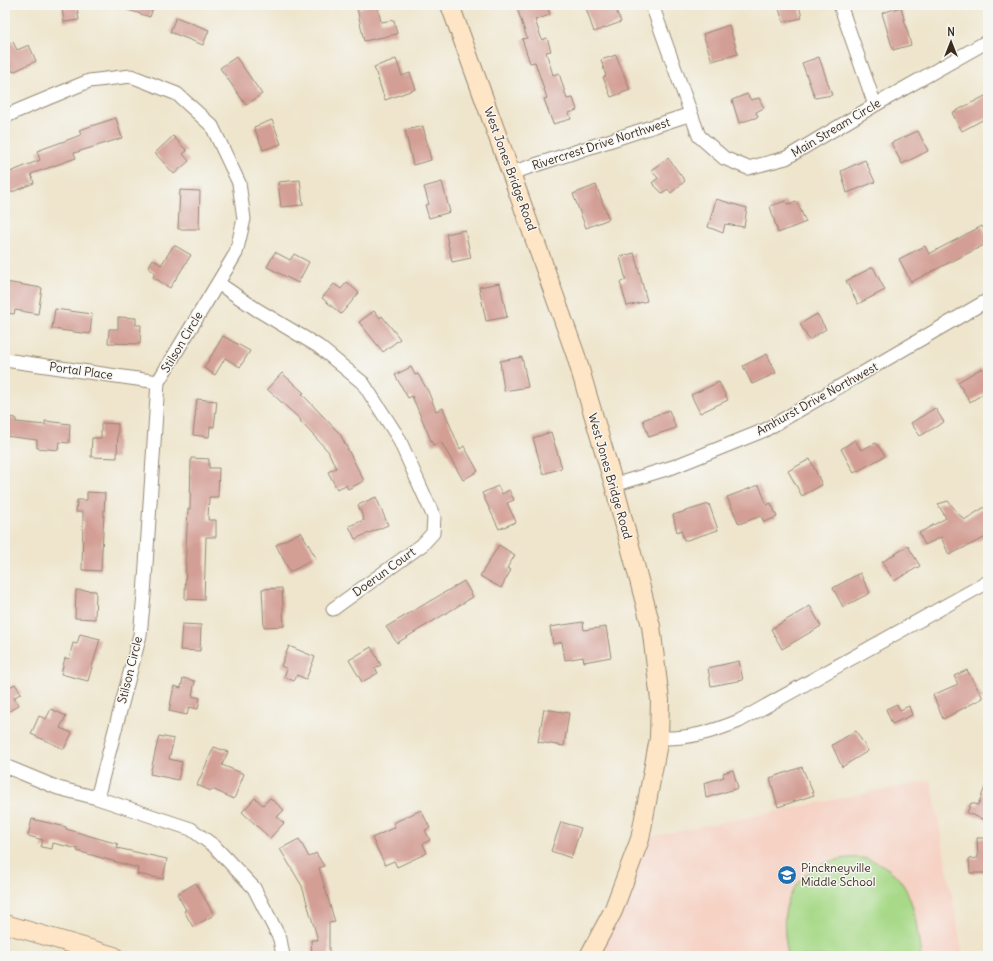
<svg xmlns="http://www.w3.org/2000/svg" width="993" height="961" font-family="Delius,sans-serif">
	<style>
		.built { fill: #f6d2c4 }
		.green { fill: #a7d988; stroke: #718253 }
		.building { fill: #d39e94 }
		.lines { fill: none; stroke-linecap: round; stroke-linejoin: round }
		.street-casing { stroke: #948875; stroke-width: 15 }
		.secondary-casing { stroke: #948875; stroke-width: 20 }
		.street { stroke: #fff; stroke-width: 13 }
		.secondary { stroke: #fee5c5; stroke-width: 18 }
		.labels { text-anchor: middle; stroke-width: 3; stroke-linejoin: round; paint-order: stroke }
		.street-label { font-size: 12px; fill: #3b2a1e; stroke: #f6f6f2 }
		.poi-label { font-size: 12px; fill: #3b2a1e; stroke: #f6f6f2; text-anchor: start }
	</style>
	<rect width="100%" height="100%" fill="#f6f6f2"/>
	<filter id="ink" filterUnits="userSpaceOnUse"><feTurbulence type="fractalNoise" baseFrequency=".025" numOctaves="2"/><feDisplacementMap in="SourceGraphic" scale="8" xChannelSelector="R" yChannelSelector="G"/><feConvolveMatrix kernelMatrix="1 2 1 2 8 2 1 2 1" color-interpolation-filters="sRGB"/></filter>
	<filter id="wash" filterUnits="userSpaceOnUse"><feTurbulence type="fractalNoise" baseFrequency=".012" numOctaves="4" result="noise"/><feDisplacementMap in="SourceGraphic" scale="16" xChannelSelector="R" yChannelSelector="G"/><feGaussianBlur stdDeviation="0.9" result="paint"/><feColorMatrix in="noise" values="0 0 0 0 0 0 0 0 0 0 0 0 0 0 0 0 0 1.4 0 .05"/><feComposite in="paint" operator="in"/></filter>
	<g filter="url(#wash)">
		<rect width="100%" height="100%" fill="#eee5cc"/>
		<path class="built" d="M931,780L963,956H589L640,839Z"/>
		<path class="green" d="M846,858C852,858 861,857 867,859C914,872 915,916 921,956H788C783,926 780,903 802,878C808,873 814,867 822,864C829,861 838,860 846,858Z"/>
		<g id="blocks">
			<path class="building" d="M119,5H154L150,17L119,7Z
				M370,5H377L381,22L394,20L397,34L364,41L357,8Z
				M526,5H547L550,15L535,20L542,40L547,38L551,51L546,52L553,75L559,73L567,99L573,98L577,110L569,113L571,119L553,124L544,99L547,98L535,62L530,63L522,39L527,38L517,8Z
				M585,5H614L621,22L594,32Z
				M778,5H799L802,18L783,22Z
				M77,7L79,20L64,22L62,8Z
				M901,7L911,45L893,50L882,13Z
				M176,17L209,30L203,45L170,32Z
				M729,25L738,54L712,61L703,34Z
				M13,42L17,50L29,45L36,61L13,72L5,54V45Z
				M616,55L630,90L611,97L603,77L606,76L601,60Z
				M236,57L262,94L246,105L220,68Z
				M819,57L832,95L815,98L802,63Z
				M396,59L402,76L410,73L416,89L385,100L374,67Z
				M747,94L751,100L759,98L764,108L756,112L758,117L739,123L732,100Z
				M985,96L988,102V117L962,131L952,113Z
				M116,118L122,138L74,153L76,158L31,174L34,183L5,195V174L40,160L37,151L81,135L79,130Z
				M272,120L281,144L263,150L254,127Z
				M423,126L431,160L413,165L405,130Z
				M918,131L928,151L902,164L891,143Z
				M173,136L187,151L183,154L189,161L174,174L155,153Z
				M668,158L685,181L671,193L668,189L662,193L652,183L658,178L651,170Z
				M865,160L875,182L847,193L841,171Z
				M300,180L303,205L281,207L278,182Z
				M442,182L450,212L429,218L425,205L429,204L424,187Z
				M596,185L609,219L586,228L573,194Z
				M180,190L200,191L199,229H178Z
				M716,199L747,208L744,227L725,224L723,233L708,227Z
				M786,201L787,204L797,202L806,222L778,233L770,206Z
				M982,226L988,237V243L911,282L899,259L925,246L929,254Z
				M465,230L471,258L452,262L446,234Z
				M174,245L191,255L170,288L153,277L155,273L148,268L153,259L161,265Z
				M275,252L290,260L294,254L309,262L298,283L267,267Z
				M634,253L647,301L627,306L620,282L626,280L620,257Z
				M873,267L885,290L858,304L846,281Z
				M5,282L42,288L38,314L15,310L14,314L5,313Z
				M347,282L359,293L341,314L322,298L334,284L341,289Z
				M500,283L507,317L486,321L479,287Z
				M55,309L92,314L90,334L52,329Z
				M374,311L380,318L382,316L400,339L383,352L359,322Z
				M817,314L826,329L809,340L800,324Z
				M118,317L136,318V325H141L140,344L108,343L109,329H118Z
				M223,336L250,351L240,367L225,358L215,375L204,368Z
				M767,354L776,373L752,384L743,366Z
				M522,357L528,387L504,391L500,361Z
				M411,367L415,375L418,374L428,391L436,411L443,408L460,449L464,446L478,471L463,480L441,442L433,445L412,396L408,398L395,375Z
				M982,368L988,378V391L970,402L958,382Z
				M282,373L304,393L302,394L340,434L364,481L348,489L346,485L337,489L328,472L336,468L328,451L300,421L301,420L267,389Z
				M719,382L728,400L700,413L691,395Z
				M197,399L217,401L214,427L210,426L209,437L193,435Z
				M935,408L944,422L920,436L911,423Z
				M669,410L676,428L649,437L643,420Z
				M5,417L16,418V422L45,425V421L70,424L69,443L59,442L58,450L37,448V440L5,436Z
				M101,423L118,424L117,458L91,457L92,438H101Z
				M551,432L562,468L543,474L533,438Z
				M855,440L861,450L876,443L885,456L854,473L841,449Z
				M191,458L209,459V468H219L218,497H209L208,520H216V537H206L204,600L185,599L186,548L188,509H190Z
				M810,459L822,485L802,496L788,471Z
				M759,485L767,505L771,503L777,517L764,522L761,516L739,524L727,497Z
				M498,486L502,494L509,490L514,500L507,503L516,522L499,529L482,493Z
				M87,492L105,493L101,571L82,570L83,519V512H76L77,500H87Z
				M376,497L388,525L355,539L349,526L364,520L358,505Z
				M948,501L964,520L988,505V536L949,555L941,537L925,545L919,533L946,518L938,504Z
				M709,504L718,530L684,541L681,530L677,532L673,515Z
				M301,532L316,558L290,572L276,545Z
				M499,545L515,555L507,568L511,570L501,588L480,576Z
				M908,546L920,566L894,581L882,562Z
				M860,573L870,593L843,607L833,588Z
				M464,581L473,597L397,643L386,627Z
				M282,588L284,626L264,627L262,589Z
				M76,590L96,591L95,619L75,618Z
				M810,606L821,626L782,649L771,629Z
				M583,622L584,630L606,627L611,657L584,662L583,657L565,660L562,642L553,644L550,627Z
				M182,624L201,625L200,651L180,650Z
				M80,634L100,639L88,681L61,674L65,658L69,659L73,643L77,644Z
				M289,646L315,657L306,679L297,675L294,681L284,677L287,669L281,666Z
				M371,647L381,665L375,668L378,673L362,682L349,660Z
				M739,661L743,680L711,686L708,668Z
				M967,670L983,698L943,719L933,695L958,684L954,676Z
				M183,678L195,681L192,696L200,698L198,709L189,707L187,715L169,711L174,686L181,688Z
				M5,683L8,688L15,684L21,693L14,698L19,705L5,714Z
				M897,704L900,710L909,706L912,715L892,724L886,709Z
				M51,709L66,716L60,728L72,733L64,749L31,734L39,716L46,719Z
				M544,709L569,713L564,746L538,742Z
				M856,731L868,751L842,767L832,745Z
				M159,736L174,739L169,759L182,762L178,780L150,774Z
				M214,747L228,752L222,765L244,774L234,799L212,789L211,791L197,785Z
				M802,767L814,795L778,807L770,778Z
				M733,770L738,788L706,798L704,783L724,777L723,773Z
				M987,782H988V821L967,813L971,803L978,805Z
				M255,798L263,805L270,798L284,810L277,817L284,823L270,838L242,812Z
				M421,810L430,828L425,830L430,840L423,844L427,853L397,867L394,861L385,865L372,838L395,827L393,823Z
				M32,819L66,827V829L118,844L117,848L167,859L163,879L137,874L138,868L77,851L78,849L53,843L52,849L41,847L43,840L28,836Z
				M561,822L581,828L571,858L551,851Z
				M977,838H988V873H970L969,859L978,858Z
				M299,839L309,857L316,853L324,866L319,868L335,922L329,923V956H312L311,940H318L302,886L280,849Z
				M196,883L214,915L193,927L184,911L186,910L177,894Z"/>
		</g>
	</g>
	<g filter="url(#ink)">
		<use href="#blocks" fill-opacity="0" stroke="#948875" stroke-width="1"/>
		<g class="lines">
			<defs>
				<path id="street" d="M652,5L699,136L724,158L748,168L786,158L875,105L988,41
					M840,5L875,105
					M5,117L17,111L89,81L131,76L177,94L212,126L239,183L244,219L236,253L158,382L144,595L140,635L97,798
					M511,173L691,114
					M218,283L256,309L318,346L363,383L398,437L434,517L433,533L422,545L333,609
					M5,360L158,382
					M614,485L673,467L765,430L988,300
					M659,738C689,739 712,732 739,721L988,582
					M5,766L58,788L97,798L191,829L214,846L254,888L280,939L283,956"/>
				<path id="secondary" d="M450,5L511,173L576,356L614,485L651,626L660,700L659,738L640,839L613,911L589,956
					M5,924L114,956"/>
			</defs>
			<use href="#street" class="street-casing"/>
			<use href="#secondary" class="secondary-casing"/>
			<use href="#street" class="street"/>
			<use href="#secondary" class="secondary"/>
		</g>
	</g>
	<defs>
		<symbol id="school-disc" viewBox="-11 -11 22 22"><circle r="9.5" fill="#1f6fb2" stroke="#f6f6f2"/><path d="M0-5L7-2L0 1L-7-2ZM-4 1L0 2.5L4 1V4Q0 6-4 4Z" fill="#fff"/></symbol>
	</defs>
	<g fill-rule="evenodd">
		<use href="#school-disc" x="776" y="864" width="22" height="22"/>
	</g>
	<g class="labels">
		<g class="street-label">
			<text transform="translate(836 128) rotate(-31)" y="4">Main Stream Circle</text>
			<text transform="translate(601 144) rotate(-18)" y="4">Rivercrest Drive Northwest</text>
			<text transform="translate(510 169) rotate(70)" y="4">West Jones Bridge Road</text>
			<text transform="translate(182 342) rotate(-59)" y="4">Stilson Circle</text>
			<text transform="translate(81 371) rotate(8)" y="4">Portal Place</text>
			<text transform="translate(817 399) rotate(-29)" y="4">Amhurst Drive Northwest</text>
			<text transform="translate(610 476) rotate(74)" y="4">West Jones Bridge Road</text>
			<text transform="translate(384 572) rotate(-36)" y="4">Doerun Court</text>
			<text transform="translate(130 670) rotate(-76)" y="4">Stilson Circle</text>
		</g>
		<g class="poi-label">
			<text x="801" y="872">Pinckneyville<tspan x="801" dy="14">Middle School</tspan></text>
		</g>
	</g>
	<rect width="993" height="961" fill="none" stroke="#f6f6f2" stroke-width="20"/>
	<g transform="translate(951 42)" stroke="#f6f6f2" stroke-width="3" paint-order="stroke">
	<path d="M0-3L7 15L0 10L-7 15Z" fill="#3b2a1e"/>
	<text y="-6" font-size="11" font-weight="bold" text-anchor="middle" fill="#3b2a1e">N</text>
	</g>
</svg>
